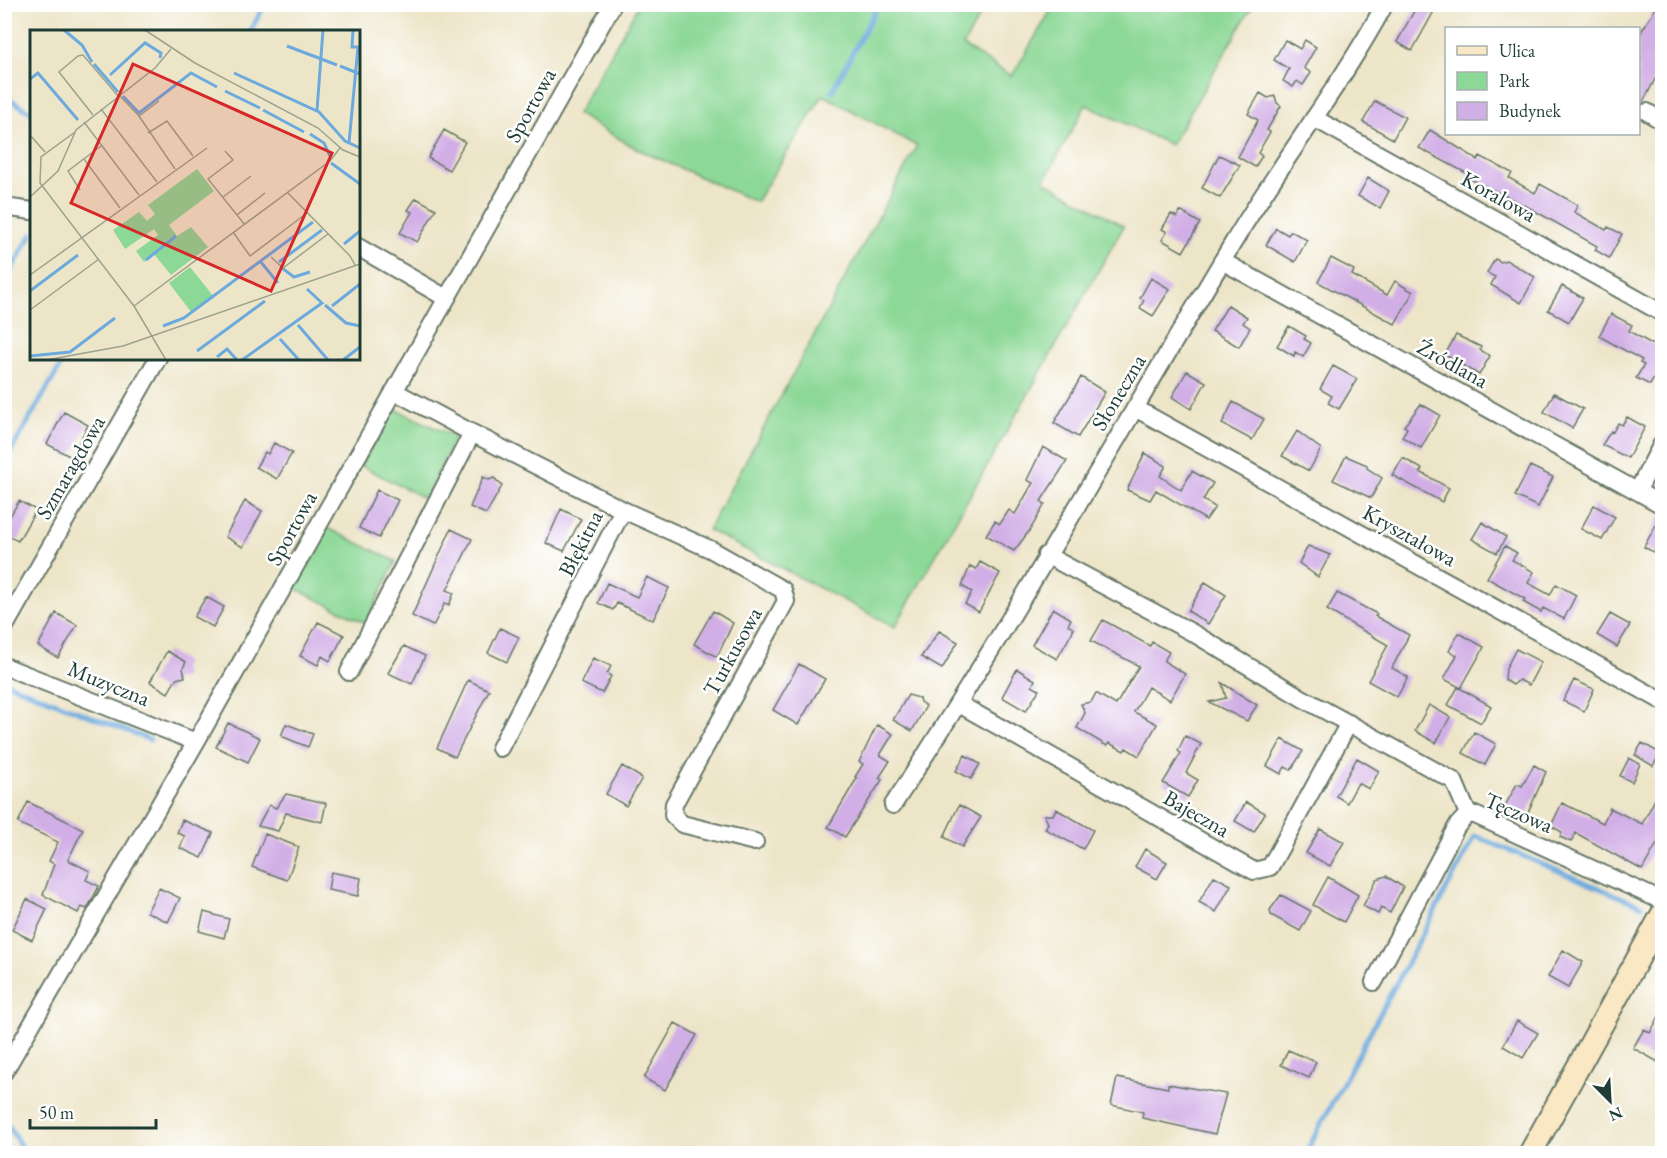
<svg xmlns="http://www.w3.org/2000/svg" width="1667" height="1158" font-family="'EB Garamond',serif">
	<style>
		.green { fill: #8cd896; stroke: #568a65; stroke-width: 1.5 }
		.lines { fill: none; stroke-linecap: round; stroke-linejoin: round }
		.stream { stroke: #6caade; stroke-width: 5 }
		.building { fill: #d1afe6 }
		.street-casing { stroke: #677868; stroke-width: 20 }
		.secondary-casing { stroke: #677868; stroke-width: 26 }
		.street { stroke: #fff; stroke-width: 16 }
		.secondary { stroke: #fae7c3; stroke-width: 22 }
		.labels { text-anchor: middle; stroke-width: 5; stroke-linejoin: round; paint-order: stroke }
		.street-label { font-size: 22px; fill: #1f3d34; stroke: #fff }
		.inset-river { fill: none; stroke: #6caade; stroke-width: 3 }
		.inset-road { fill: none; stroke: #9ba28d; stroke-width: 1.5 }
		.view { fill: #d62828; fill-opacity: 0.15; stroke: #d62828; stroke-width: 3 }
		.inset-edge { fill: none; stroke: #1f3d34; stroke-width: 3 }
	</style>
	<rect width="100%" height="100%" fill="#fff"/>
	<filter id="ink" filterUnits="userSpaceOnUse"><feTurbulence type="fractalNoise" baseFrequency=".0167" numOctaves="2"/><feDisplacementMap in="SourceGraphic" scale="12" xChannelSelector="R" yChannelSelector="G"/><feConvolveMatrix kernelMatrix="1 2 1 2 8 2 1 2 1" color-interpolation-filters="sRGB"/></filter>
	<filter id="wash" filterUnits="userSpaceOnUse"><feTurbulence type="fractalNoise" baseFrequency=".008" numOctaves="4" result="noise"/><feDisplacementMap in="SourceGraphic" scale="24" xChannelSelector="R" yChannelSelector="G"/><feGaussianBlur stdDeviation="1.35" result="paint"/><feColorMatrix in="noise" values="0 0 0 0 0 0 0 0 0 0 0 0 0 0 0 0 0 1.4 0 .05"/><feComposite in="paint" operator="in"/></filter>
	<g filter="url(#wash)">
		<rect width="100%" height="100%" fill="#ede5c8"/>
		<path class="green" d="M639,4L986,5L963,46L1012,76L1054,5H1253L1171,145L1086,105L1044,181L1124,226L895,627L708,530L917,146L823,95L756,202L637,149L577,114Z
			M393,408L455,437L426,499L361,466Z
			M327,528L396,561L366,623L292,587Z"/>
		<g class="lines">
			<path class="stream" d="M250,32L265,4
				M832,91L879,4
				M4,96L32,113
				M4,282L32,234
				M4,463L65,358
				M4,682L150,740
				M9,1126L25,1154
				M1305,1154L1475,836L1642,906"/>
		</g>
		<g id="blocks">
			<path class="building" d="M1418,4H1438L1412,51L1397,42Z
				M1658,4H1662V66L1643,102L1638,106V37Z
				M1285,40L1300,49L1305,40L1316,47L1304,68L1311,73L1303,85L1297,81L1293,87L1283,81L1289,69L1274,60Z
				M1260,93L1268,98L1275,96L1277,103L1281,106L1267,130L1270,132L1258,153L1262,156L1255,167L1238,157L1258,120L1248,114Z
				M1375,101L1405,117L1393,139L1363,122Z
				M444,130L465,142L449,170L428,158Z
				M1430,130L1478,160L1480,156L1512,173L1509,178L1535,193L1540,184L1578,205L1574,212L1606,230L1608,227L1622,234L1609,258L1595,250L1597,246L1528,207L1468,178L1470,175L1419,148Z
				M1219,155L1240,165L1220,198L1202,188Z
				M1368,178L1389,191L1380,208L1358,196Z
				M416,198L436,209L417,242L400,233L412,212L408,210Z
				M1180,211L1200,223L1183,252L1162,240L1167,232L1162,229L1171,214L1177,217Z
				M1276,228L1288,235L1291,231L1307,240L1295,262L1266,245Z
				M1331,258L1354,270L1352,275L1387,295L1395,281L1413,292L1395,324L1318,282Z
				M1495,259L1501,262L1506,260L1535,277L1521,303L1491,285L1495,277L1487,273Z
				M1151,278L1170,289L1153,316L1140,308L1144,300L1140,298Z
				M1562,286L1583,298L1569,322L1548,310Z
				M1228,305L1247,317L1243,323L1250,328L1239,347L1212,331Z
				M1611,314L1632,325L1629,331L1662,350V376L1657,373L1650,385L1636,378L1644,365L1640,363L1642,360L1599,336Z
				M1289,326L1306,336L1304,339L1311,343L1303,357L1295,352L1294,356L1277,346Z
				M1456,335L1481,347L1480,350L1490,356L1479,375L1445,355Z
				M1333,366L1357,379L1339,409L1328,403L1332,396L1320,389Z
				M1187,371L1206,382L1191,409L1172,397Z
				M1081,377L1105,392L1078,437L1054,423Z
				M1554,393L1583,409L1572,428L1544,412Z
				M1233,402L1264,419L1252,440L1222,424Z
				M1421,404L1440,415L1421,448L1402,437L1407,428L1404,426Z
				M64,412L88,425L71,457L47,444Z
				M1627,417L1645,427L1628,458L1602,445L1611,431L1613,432L1618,423L1622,425Z
				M1297,431L1321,449L1309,471L1282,456Z
				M274,443L292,453L277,479L256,467L265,452L268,454Z
				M1043,447L1067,461L1041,501L1045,504L1030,530L1014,551L986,535L995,521L1000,524L1009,510L1015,514L1033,483L1027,480Z
				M1145,453L1166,466L1160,476L1181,490L1192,471L1213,483L1203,500L1215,507L1206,520L1156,490L1150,500L1127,490Z
				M1346,456L1367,465V468L1382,478L1371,498L1333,480Z
				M1403,458L1422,469L1420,472L1449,488L1442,502L1392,475Z
				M1530,466L1553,477L1538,507L1515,496Z
				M483,477L489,480L494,478L502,486L486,514L470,507Z
				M377,490L398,500L379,538L359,528Z
				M19,501L36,510L18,541L4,534V527Z
				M245,501L262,511L243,547L225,537Z
				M1594,505L1615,517L1602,540L1581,529Z
				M561,509L581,519L564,551L546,543Z
				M1661,515H1662V557L1644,547Z
				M1482,522L1506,537L1497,553L1472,539Z
				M451,529L472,539L447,590L454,593L449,605L445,603L433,626L412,616Z
				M1308,546L1330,555L1318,577L1299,563Z
				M1505,546L1517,553L1512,560L1534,572L1528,583L1550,595L1556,584L1576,595L1564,619L1543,608L1541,612L1523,602L1525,599L1487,578Z
				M980,562L1000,573L979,612L965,604L972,592L962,586L970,566L976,569Z
				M647,577L669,588L653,620L617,603L613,610L598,603L607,583L637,597Z
				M1205,582L1226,595L1208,624L1188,611Z
				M1337,593L1377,614L1375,616L1409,635L1392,668L1408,677L1397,697L1368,681L1388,645L1327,610Z
				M206,597L224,607L213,627L194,617Z
				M1053,608L1071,619L1068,625L1074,629L1057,659L1032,645Z
				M713,611L733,623L717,657L694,644Z
				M56,613L77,625L58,658L38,646Z
				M1610,614L1630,625L1617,647L1597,635Z
				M1103,620L1150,646L1152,642L1169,652L1164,661L1185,674L1170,700L1148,687L1134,712L1157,724L1139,756L1126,748L1124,751L1109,743L1107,746L1077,728L1085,713L1081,704L1091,702L1096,693L1116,705L1139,666L1091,641Z
				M318,622L344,635L330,661L322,656L318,665L300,656Z
				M500,628L519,637L507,662L488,653Z
				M939,631L958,642L942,669L921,657Z
				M1459,633L1484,647L1461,688L1444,679L1457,655L1449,651Z
				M404,646L425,656L412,684L388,673Z
				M1516,649L1541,662L1529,685L1519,680L1513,685L1505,680L1506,668Z
				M167,651L186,662L183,668L185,677L176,679L168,693L150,682Z
				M593,658L611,666L607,674L611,676L602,693L581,683Z
				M799,664L825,679L798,725L773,710Z
				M1017,669L1035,680L1032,686L1039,690L1026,711L1002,697Z
				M468,680L489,690L455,757L437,748Z
				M1574,680L1594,689L1584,711L1563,701Z
				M1222,683L1257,705L1247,721L1209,702L1226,698Z
				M1458,687L1491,706L1481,723L1448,705Z
				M908,695L919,698L920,702L926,706L912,731L893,720Z
				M1429,705L1450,717L1436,743L1415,731Z
				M228,723L260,738L248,762L216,747Z
				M286,724L313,734L308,747L281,736Z
				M877,725L893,734L880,755L890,761L879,778L882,780L845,837L828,827L857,778L855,777L863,764L859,762Z
				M1474,732L1496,744L1485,765L1463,753Z
				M1185,736L1201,744L1186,773L1198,780L1188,797L1163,783L1181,753L1178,751Z
				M1282,739L1303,751L1291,770L1285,767L1281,774L1267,766Z
				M1642,743L1660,753L1653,766L1635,755Z
				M965,755L980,764L971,779L956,771Z
				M1357,758L1379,771L1369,789L1358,783L1347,803L1336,796Z
				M1629,758L1640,764L1632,782L1620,776Z
				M1534,765L1546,772L1526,817L1516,811L1511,820L1500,815L1517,784L1522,786Z
				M622,766L642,778L626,806L606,794Z
				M1662,786V835L1642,870L1576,833L1571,842L1560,837L1562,832L1551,826L1562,803L1603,823L1610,808L1642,824Z
				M286,794L326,803L322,822L286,813L278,831L258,826L269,805L276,808Z
				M28,802L83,829L68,860L90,871L86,880L99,886L87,909L81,907L78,913L43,895L54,864L49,861L58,842L18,823Z
				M1246,802L1265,813L1254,832L1235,821Z
				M959,805L981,817L962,847L944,837Z
				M1056,809L1093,830L1083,849L1045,829L1048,823L1044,815H1053Z
				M182,820L213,833L202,858L180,848L185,836L177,833Z
				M1320,829L1344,842L1330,866L1306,853Z
				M265,834L299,847L287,880L252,867Z
				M1145,849L1167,862L1157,879L1135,867Z
				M331,872L361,878L358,896L328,890Z
				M1214,876L1231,885L1216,912L1199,902Z
				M1386,876L1403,887L1390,913L1381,908L1378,914L1363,906L1377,879Z
				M1328,877L1358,895L1344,922L1313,905Z
				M159,888L180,898L168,922L147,912Z
				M1281,895L1311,911L1300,931L1271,915L1270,910Z
				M27,899L47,909L32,940L12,930Z
				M204,912L229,919L224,938L199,931Z
				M1563,950L1583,962L1568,988L1548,977Z
				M1662,1011V1054L1658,1062L1633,1048L1644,1029L1650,1033Z
				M1517,1021L1538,1033L1523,1058L1503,1046Z
				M675,1023L697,1035L665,1090L644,1078Z
				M1288,1050L1316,1062L1309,1078L1281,1065Z
				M1117,1078L1168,1088V1084L1226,1094L1215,1134L1142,1118L1143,1112L1111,1105Z"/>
		</g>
	</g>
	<g filter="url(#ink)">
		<use href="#blocks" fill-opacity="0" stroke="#677868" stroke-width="1.5"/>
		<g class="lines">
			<defs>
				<path id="street" d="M1647,112L1662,121
					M1314,118L1662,313
					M4,207L32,211
					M358,247L446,298
					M1222,261L1662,505
					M1135,408L1662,701
					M472,433L623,510L712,550L783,590L786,601L674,804L673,815L682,824L755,842
					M1638,490L1662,444
					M1046,555L1193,633L1302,698L1454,781L1468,814
					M4,628L158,358
					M4,666L196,742
					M349,672L472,433L394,391
					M959,704L1254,871L1270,867L1349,723
					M500,748L623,510
					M893,805C1013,622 1120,431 1233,243C1281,162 1340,87 1385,4
					M1374,982L1457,826L1468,814L1475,815L1662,901
					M4,1072L196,742L613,4"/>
				<path id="secondary" d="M1530,1154L1662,915"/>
			</defs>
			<use href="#street" class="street-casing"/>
			<use href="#secondary" class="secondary-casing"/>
			<use href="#street" class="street"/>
			<use href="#secondary" class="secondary"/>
		</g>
	</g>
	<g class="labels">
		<g class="street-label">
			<text transform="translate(530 105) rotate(-61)" y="8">Sportowa</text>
			<text transform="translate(1499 196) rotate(29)" y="8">Koralowa</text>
			<text transform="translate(1453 363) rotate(29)" y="8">Źródlana</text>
			<text transform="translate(1118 392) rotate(-59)" y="8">Słoneczna</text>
			<text transform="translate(70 467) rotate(-60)" y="8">Szmaragdowa</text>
			<text transform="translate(291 528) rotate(-61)" y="8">Sportowa</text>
			<text transform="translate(1410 535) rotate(29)" y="8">Kryształowa</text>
			<text transform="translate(580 543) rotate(-63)" y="8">Błękitna</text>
			<text transform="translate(732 651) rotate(-61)" y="8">Turkusowa</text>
			<text transform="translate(109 683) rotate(22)" y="8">Muzyczna</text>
			<text transform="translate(1519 812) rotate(23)" y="8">Tęczowa</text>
			<text transform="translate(1197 813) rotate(30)" y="8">Bajeczna</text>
		</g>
	</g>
	<g transform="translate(30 30)">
		<rect width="330" height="330" fill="#ede5c8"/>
		<path d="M167,139L184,161L139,195L147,206L161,197L178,217L141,245L124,224L114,232L106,221L128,205L124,199L95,219L83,200L109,182L117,191L125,184L118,175ZM160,237L184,267L162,283L139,253Z" fill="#8cd896"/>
		<path class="inset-river" d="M34,0L52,15L62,32M257,16L307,35M64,34L88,62M310,36L330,44M204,43L289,82L315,111L330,118M80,45L115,13L131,23L130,28M0,49L8,43L48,90M195,61L230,78M93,66L109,83L161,43L187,57M233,80L274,102M287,80L293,0M280,104L294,113L300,126M319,113L328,17H322L323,0M301,133L330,154M314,214L330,201M116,230L146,206M230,231L248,253M249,232L292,200M252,238L264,247L280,242M0,261L48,225M295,275L316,293L330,296M302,276L330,254M268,295L298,330M133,296L154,288L283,192M250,309L269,330M167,321L235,271M0,326L40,322L85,288M187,327L197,319L207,330M212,330L292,273L277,259M313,330L330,317"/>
		<path class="inset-road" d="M115,0L165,33L288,98L313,120L330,127M89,65L109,86L129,71M71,79L127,152M63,85L29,42L48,26L53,25L88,66M109,86L145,139M54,92L109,165M45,102L11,127L10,153L104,276L136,330M118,103L137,91L163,126M0,105L15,122M195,121L203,130L178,149L207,185M54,129L90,178M50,160L38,141L71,116M257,162L320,226L325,235M0,167L28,141L46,100L125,38L141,19M193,167L221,146M214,194L207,185L235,163M203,202L220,226L277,183M241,227L253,238L298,204M0,245L177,118M104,276L300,131L310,118M0,280L69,229M16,330L93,316L330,234"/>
		<path class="view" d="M103,34L302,123L241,261L41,173Z"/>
		<rect width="330" height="330" class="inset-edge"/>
	</g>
	<rect width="1667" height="1158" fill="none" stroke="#fff" stroke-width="24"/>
	<rect x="1445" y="27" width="195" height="108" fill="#ffffff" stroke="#a5b1ae" stroke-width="1.5"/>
	<rect x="1457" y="46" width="30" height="9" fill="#fae7c3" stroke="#a5b1ae" stroke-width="1.5"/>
	<text x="1499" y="57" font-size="18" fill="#1f3d34">Ulica</text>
	<rect x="1457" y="72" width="30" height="18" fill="#8cd896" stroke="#a5b1ae" stroke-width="1.5"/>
	<text x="1499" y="87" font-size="18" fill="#1f3d34">Park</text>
	<rect x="1457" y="102" width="30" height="18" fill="#d1afe6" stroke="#a5b1ae" stroke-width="1.5"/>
	<text x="1499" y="117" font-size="18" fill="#1f3d34">Budynek</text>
	<g transform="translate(1610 1101) rotate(156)" stroke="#ffffff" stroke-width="4.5" paint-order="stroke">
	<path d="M0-4.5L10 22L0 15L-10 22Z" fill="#1f3d34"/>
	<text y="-9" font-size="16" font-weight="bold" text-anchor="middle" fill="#1f3d34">N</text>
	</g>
	<path d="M30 1119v9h126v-9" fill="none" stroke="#1f3d34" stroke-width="3"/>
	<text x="39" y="1119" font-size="18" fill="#1f3d34" stroke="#ffffff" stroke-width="4.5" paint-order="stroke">50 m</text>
</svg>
